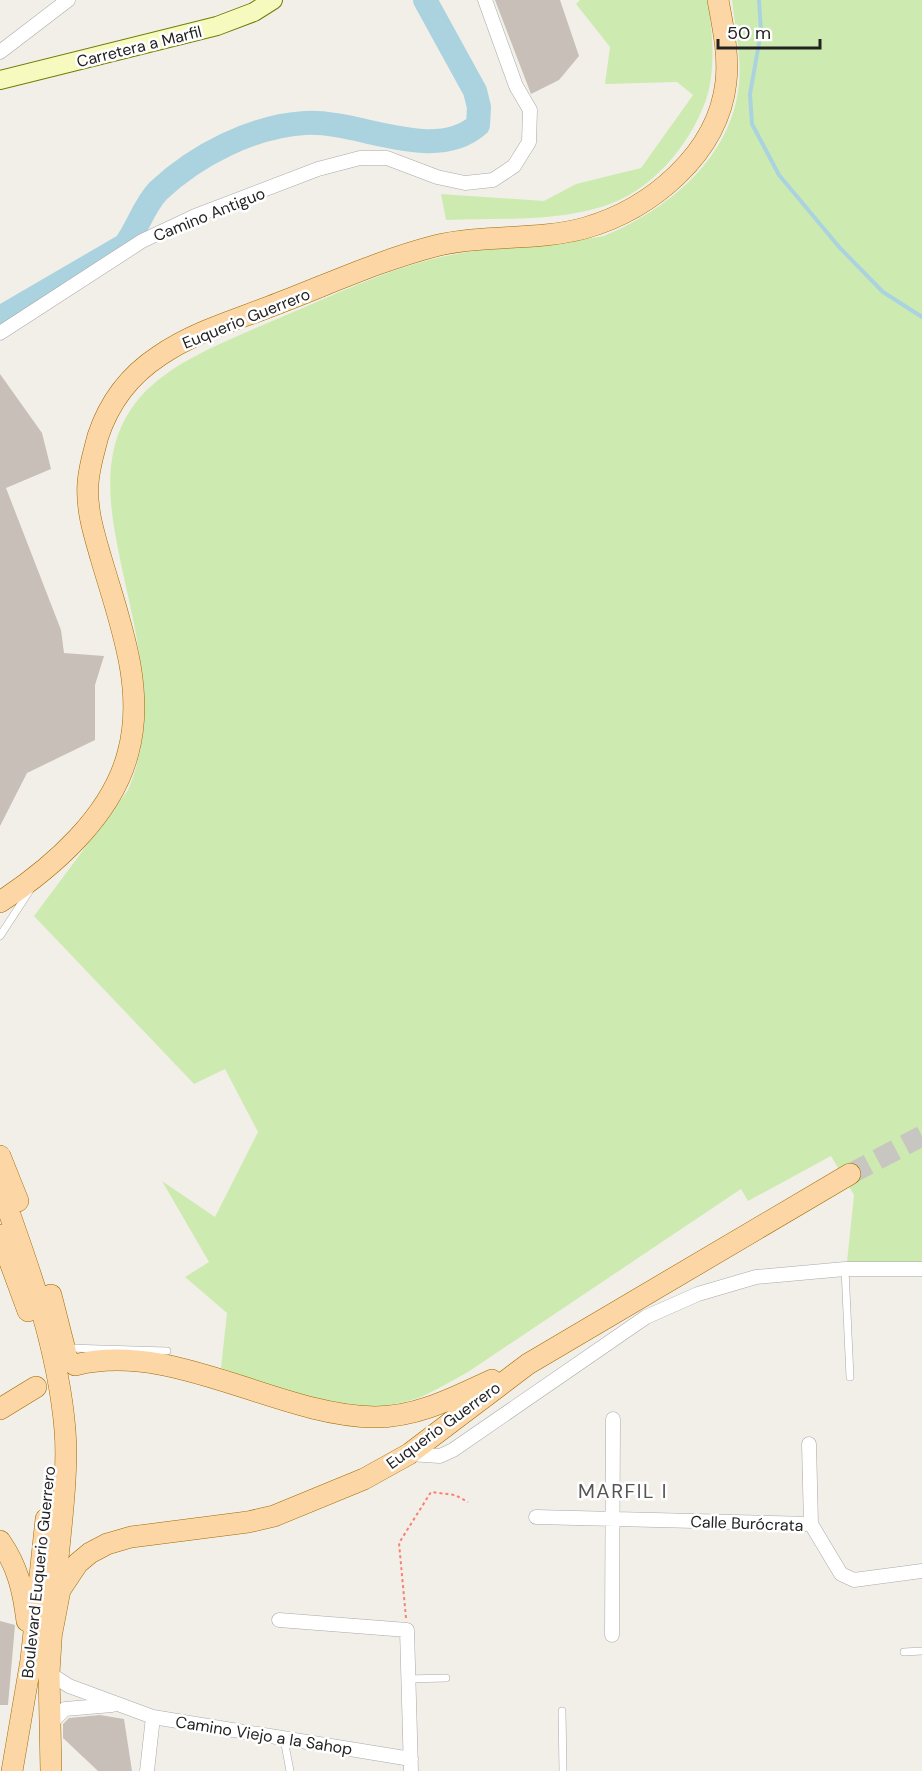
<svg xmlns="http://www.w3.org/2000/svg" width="922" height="1771" font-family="'DM Sans',sans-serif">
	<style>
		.grass { fill: #cdebb0 }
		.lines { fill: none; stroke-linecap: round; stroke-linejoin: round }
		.stream { stroke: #aad3df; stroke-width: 4 }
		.river { stroke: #aad3df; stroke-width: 24 }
		.building { fill: #c7bfb8 }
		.primary-tunnel { stroke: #c8c6c1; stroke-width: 21; stroke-dasharray: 21 10; stroke-linecap: butt }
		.service-casing { stroke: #a9a9a9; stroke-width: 8 }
		.minor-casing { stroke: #a9a9a9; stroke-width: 15 }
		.secondary-casing { stroke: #707d05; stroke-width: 20 }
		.primary-casing { stroke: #a06b00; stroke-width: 22 }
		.path { stroke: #fa8072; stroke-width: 2; stroke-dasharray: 3 3; stroke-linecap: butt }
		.service { stroke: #fff; stroke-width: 7 }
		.minor { stroke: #fff; stroke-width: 14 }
		.secondary { stroke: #f7fabf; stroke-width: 18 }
		.primary { stroke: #fcd6a4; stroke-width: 21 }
		.labels { text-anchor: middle; stroke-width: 5; stroke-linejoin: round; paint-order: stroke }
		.street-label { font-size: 16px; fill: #222; stroke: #fff }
		.quarter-label { font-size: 20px; letter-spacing: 1.5px; fill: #555; stroke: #fff }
	</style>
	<rect width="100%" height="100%" fill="#f2efe9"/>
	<path class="grass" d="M580,0H707C713,30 716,70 706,100C689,147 650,193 601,207C553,222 496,218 446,220L441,194L544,201L576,184L641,168L693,95L677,82L605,84L610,47L576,4Z
		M732,0H922V1263L847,1262L854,1195L831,1156L748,1201L741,1189L468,1372C453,1380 438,1389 423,1396C357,1423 284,1389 221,1368L227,1313L185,1277L209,1262L162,1181L215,1217L258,1132L225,1069L194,1084L34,916L128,790C165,705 128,613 114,527C91,388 178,362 284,316C331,296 379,273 429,260C485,245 547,246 604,236C665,211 728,161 738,91C743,62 735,29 732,0Z"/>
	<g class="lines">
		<path class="stream" d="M759,0L761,32L750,94L752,124L779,175L840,248L883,292L922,317"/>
		<path class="river" d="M0,318L125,245C138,228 143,207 158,191C196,155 253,126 305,123C360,120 433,164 478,125L479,107L475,91L425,0"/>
	</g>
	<path class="building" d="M495,0H560L579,56L559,80L531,94Z
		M0,374L42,433L51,469L6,488L61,630L64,653L104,656L95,685V740L27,773L0,826Z
		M0,1621L15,1625L8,1705H0Z
		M100,1715L124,1719L132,1771H98L63,1738V1724L69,1718Z"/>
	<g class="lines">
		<path class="primary-tunnel" d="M850,1174L922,1136"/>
		<defs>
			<path id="service" d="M0,936L30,890
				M845,1269L850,1377
				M68,1348L167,1351
				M904,1652L922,1651
				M407,1679L446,1678
				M562,1711L563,1771
				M284,1739L290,1771"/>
			<path id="minor" d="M0,52L68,0
				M0,333L142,241L195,216L318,169L360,158H387L437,177L465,183L493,180L514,166L529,142L530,110L516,86L485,0
				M809,1444L811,1524
				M409,1454L440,1456L453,1450L646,1317L698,1294L756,1277L845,1269H922
				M536,1517L811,1524L841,1574L854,1580L922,1571
				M279,1620L407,1630L411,1771
				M612,1635L613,1419
				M49,1673L69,1686L153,1717L411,1759
				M50,1724L65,1709L112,1705
				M147,1771L153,1717"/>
			<path id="secondary" d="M0,80L217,26L254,12L273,0"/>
			<path id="primary" d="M0,902C52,868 112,816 128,753C146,688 119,620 101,558C94,534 86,509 88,483C89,467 94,452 98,436C109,403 130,375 159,356C195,331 239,319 279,303C331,283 381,260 435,246C484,234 537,241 585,228C651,209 718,154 726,82C729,55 723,27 718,0
				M0,1156L18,1201
				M0,1187C28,1265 58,1346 65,1430C69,1480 58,1543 55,1594
				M0,1235L28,1311
				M51,1295L67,1358
				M75,1365C173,1340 278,1416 375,1417C418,1417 455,1397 492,1380
				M0,1409L36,1387
				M0,1541C18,1567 23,1590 27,1621
				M51,1637L60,1590L78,1563L90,1553L107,1544L131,1537L248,1522L274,1516L364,1479L409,1454L528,1364L850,1174
				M12,1771L31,1660L46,1519
				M51,1771L49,1673L52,1625"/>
		</defs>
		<use href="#service" class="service-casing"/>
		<use href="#minor" class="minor-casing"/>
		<use href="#secondary" class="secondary-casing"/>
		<use href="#primary" class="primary-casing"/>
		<path class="path" d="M406,1618L399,1543L431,1492L455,1495L468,1502"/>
		<use href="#service" class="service"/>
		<use href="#minor" class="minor"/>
		<use href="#secondary" class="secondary"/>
		<use href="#primary" class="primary"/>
	</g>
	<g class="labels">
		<g class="street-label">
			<text transform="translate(139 46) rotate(-14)" y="6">Carretera a Marfil</text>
			<text transform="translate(209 214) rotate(-22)" y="6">Camino Antiguo</text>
			<text transform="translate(246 318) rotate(-22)" y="6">Euquerio Guerrero</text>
			<text transform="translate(443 1425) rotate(-36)" y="6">Euquerio Guerrero</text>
			<text transform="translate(747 1523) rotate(2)" y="6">Calle Burócrata</text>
			<text transform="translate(38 1572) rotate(-84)" y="6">Boulevard Euquerio Guerrero</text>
			<text transform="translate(264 1735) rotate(9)" y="6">Camino Viejo a la Sahop</text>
		</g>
		<g class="quarter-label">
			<text x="623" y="1498">MARFIL I</text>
		</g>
	</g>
	<path d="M718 39v9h102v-9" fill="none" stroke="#222222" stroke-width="3"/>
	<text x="727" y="39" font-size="18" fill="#222222" stroke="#ffffff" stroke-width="4.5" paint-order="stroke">50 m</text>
</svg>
